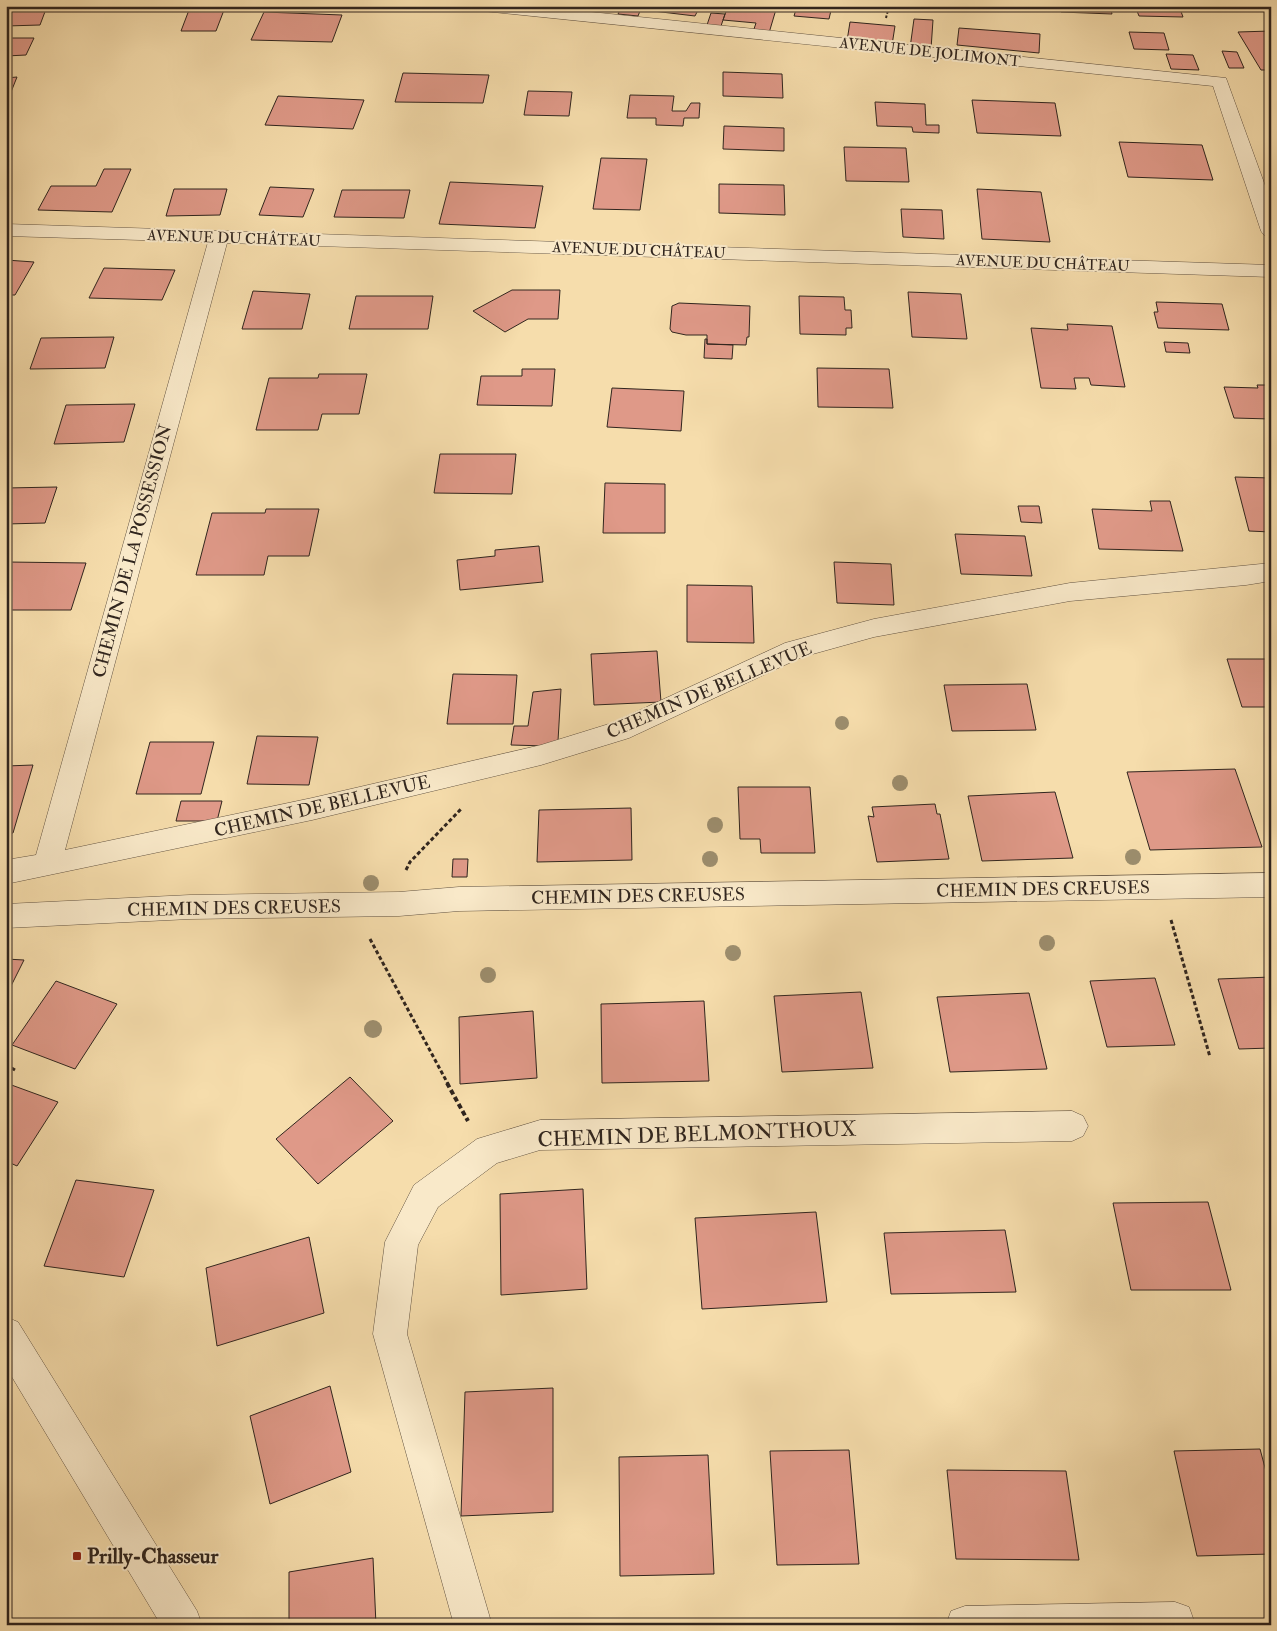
<svg xmlns="http://www.w3.org/2000/svg" width="1277" height="1631" font-family="'IM FELL Double Pica',serif">
	<style>
		.building { fill: #df9988; stroke: #30251e }
		.lines { fill: none; stroke-linecap: round; stroke-linejoin: round }
		.minor-casing { stroke: #625342; stroke-width: 1 }
		.tertiary-casing { stroke: #625342; stroke-width: 1 }
		.path-far2 { stroke: #30251e; stroke-width: 2; stroke-dasharray: 2.5 2; stroke-linecap: butt }
		.path-far1 { stroke: #30251e; stroke-width: 3; stroke-dasharray: 4 2.5; stroke-linecap: butt }
		.path { stroke: #30251e; stroke-width: 4; stroke-dasharray: 5 3; stroke-linecap: butt }
		.minor { fill: #f9e9c9; fill-rule: evenodd }
		.tertiary { fill: #f9e9c9; fill-rule: evenodd }
		.tree { fill: #9c8d6d }
		.poi-dot { fill: #8f2418; stroke: #f9e9c9; stroke-width: 2 }
		.labels { text-anchor: middle; stroke-width: 4; stroke-linejoin: round; paint-order: stroke }
		.far-street-label { font-size: 15px; fill: #30251e; stroke: #f9e9c9 }
		.street-label { font-size: 18px; fill: #30251e; stroke: #f9e9c9 }
		.near-street-label { font-size: 21px; fill: #30251e; stroke: #f9e9c9 }
		.near-poi-label { font-size: 21px; font-weight: bold; fill: #30251e; stroke: #f9e9c9; text-anchor: start }
	</style>
	<rect width="100%" height="100%" fill="#f6ddac"/>
	<filter id="stains"><feTurbulence type="fractalNoise" baseFrequency=".004" numOctaves="4"/><feColorMatrix values="0 0 0 0 .2 0 0 0 0 .09 0 0 0 0 .02 0 0 0 .5 -.17"/></filter>
	<radialGradient id="worn" r=".72"><stop offset=".6" stop-color="#630" stop-opacity="0"/><stop offset="1" stop-color="#630" stop-opacity=".3"/></radialGradient>
	<path class="building" d="M622,6H642L638,16L618,14Z
		M656,6H700L695,16L653,11Z
		M728,6H777L769,33L753,32L756,23L723,20Z
		M797,6H832L829,19L794,16Z
		M1060,6H1110L1112,14L1061,12Z
		M1135,6H1179L1183,17L1139,16Z
		M46,9L40,25L6,26V10Z
		M189,10H224L216,31H181Z
		M264,12L342,15L332,42L251,40Z
		M711,13L725,14L721,26L707,25Z
		M914,19L933,20L931,49L910,48Z
		M850,22L895,26L892,45L847,41Z
		M959,28L1040,34L1039,53L957,45Z
		M1271,31V70H1261L1238,32Z
		M1129,32L1164,33L1169,50L1134,49Z
		M6,38H34L26,55L6,56Z
		M1222,51L1237,52L1244,68H1229Z
		M1166,54L1193,55L1199,70L1171,69Z
		M723,72L782,74L783,98L723,96Z
		M403,73L489,75L483,103L395,102Z
		M17,77L9,97H6V78Z
		M528,91L572,92L569,116L524,115Z
		M630,95L674,96L672,111H686L691,103H700L699,118H684L683,126L656,125V118H627Z
		M278,96L364,100L353,129L265,125Z
		M972,100L1055,103L1061,136L977,133Z
		M875,102L925,104L926,125H939V133L913,132L912,127L877,126Z
		M724,126L784,128V151L723,149Z
		M1119,142L1202,145L1213,180L1128,177Z
		M844,147L906,148L909,182L846,181Z
		M601,158L647,159L640,210L593,209Z
		M104,169H131L112,212L38,210L51,186H96Z
		M450,182L543,186L535,228L439,224Z
		M719,184L784,185L785,215L719,213Z
		M270,187L314,189L303,217L259,215Z
		M174,189H227L220,215L166,216Z
		M977,189L1041,192L1050,242L982,239Z
		M342,190H410L404,218L334,217Z
		M901,209L942,210L944,239L903,237Z
		M6,260L34,262L15,295H6Z
		M104,268L175,270L162,300L89,298Z
		M512,290H560L558,319H528L505,332L473,311Z
		M253,291L310,294L302,329H242Z
		M908,292L961,294L967,339L912,337Z
		M356,296H433L428,329H349Z
		M799,296L844,297L845,310H851L852,328H846V335L800,334Z
		M1156,302L1222,304L1229,330L1158,328L1154,312H1158Z
		M679,303L750,306L749,337H747L746,345L707,344V335H686L672,332L670,329L672,306Z
		M1067,324L1112,326L1125,387L1091,385L1089,378H1074L1076,389L1041,388L1031,328L1068,330Z
		M114,337L105,368L30,369L41,338Z
		M705,339H707V344L733,345L732,359L704,358Z
		M1164,342L1188,343L1190,353L1166,352Z
		M817,368L889,369L893,408L818,407Z
		M522,369H555L552,406L477,405L481,376H522Z
		M319,374H367L359,414H322L318,430H256L269,378H318Z
		M1257,385H1271V419L1234,418L1224,387L1258,388Z
		M612,388L684,391L681,431L607,427Z
		M135,404L124,442L54,444L66,405Z
		M440,454H516L512,494L434,493Z
		M1235,477L1271,478V532L1249,531Z
		M605,483L665,484V533H603Z
		M57,487L45,523L6,524V488Z
		M1150,501H1170L1183,551L1099,549L1092,509L1152,511Z
		M1018,506H1039L1042,523L1021,522Z
		M266,509H319L309,556H268L264,575H196L212,513H265Z
		M955,534L1025,536L1032,576L961,574Z
		M539,546L543,582L460,590L457,560L495,556V550Z
		M8,562L86,563L71,610H6Z
		M834,562L891,564L894,605L837,603Z
		M687,585L752,586L754,643L687,642Z
		M657,651L661,702L594,705L591,654Z
		M1227,659H1271V707H1242Z
		M453,674L517,675L513,724H447Z
		M1027,684L1036,730L952,731L944,685Z
		M561,689L558,741L547,746L511,745L514,726H528L533,692Z
		M257,736L318,737L309,785L247,784Z
		M150,742H214L201,794H136Z
		M33,765L13,833L6,834V766Z
		M1235,769L1262,847L1150,850L1127,772Z
		M738,787H810L815,853H761L760,839H740Z
		M1055,792L1073,858L982,861L968,796Z
		M181,801H222L217,821H176Z
		M935,804L937,814H940L949,859L877,862L868,816L874,817L872,807Z
		M631,808L632,860L537,862L539,810Z
		M453,859H468L467,877H452Z
		M6,959L24,960L10,988H6Z
		M1271,977V1048L1239,1049L1218,979Z
		M1155,978L1175,1045L1107,1047L1090,981Z
		M56,981L117,1004L75,1069L12,1045Z
		M861,992L873,1068L782,1072L774,996Z
		M1029,993L1047,1069L950,1072L937,997Z
		M704,1001L709,1081L602,1083L601,1004Z
		M533,1011L537,1078L460,1084L459,1017Z
		M350,1077L393,1121L318,1184L276,1139Z
		M6,1083L58,1102L17,1166L6,1161Z
		M76,1180L154,1190L124,1277L44,1266Z
		M583,1189L587,1289L501,1295L500,1194Z
		M1208,1202L1231,1290H1131L1113,1203Z
		M816,1212L827,1302L702,1309L695,1218Z
		M1005,1230L1016,1292L891,1294L884,1233Z
		M309,1237L324,1313L217,1346L206,1268Z
		M330,1386L351,1472L270,1504L250,1416Z
		M553,1388V1512L461,1516L465,1392Z
		M1260,1449L1271,1490V1554L1197,1556L1174,1451Z
		M849,1450L859,1564L777,1565L770,1451Z
		M708,1455L714,1574L620,1576L619,1457Z
		M947,1470L1066,1471L1079,1560L956,1559Z
		M373,1558L376,1625H289V1572Z"/>
	<g class="lines">
		<defs>
			<path id="minor" d="M475,6H533L1226,78L1271,202V237L1264,235L1261,231L1213,86L483,11L477,9Z
				M6,224L1271,265V277L227,243L65,850L312,798L541,745L612,723L785,643L874,619L1070,583L1271,563V581L1246,585L1070,601L874,637L802,657L629,738L541,765L312,820L6,884V860L36,855L208,242L6,236Z
				M1271,873V897L459,911L399,916L190,919L6,928V904L190,895L399,892L459,887Z
				M1072,1111L1083,1116L1088,1126L1083,1136L1072,1141L540,1150L497,1163L438,1207L418,1245L407,1334L492,1625H454L373,1334L385,1242L414,1185L477,1139L540,1120Z
				M1175,1602L1189,1607L1194,1621L1193,1625H946L951,1611L965,1606Z"/>
			<path id="tertiary" d="M6,1317L18,1322L197,1611L202,1625H161L6,1367Z"/>
		</defs>
		<use href="#minor" class="minor-casing"/>
		<use href="#tertiary" class="tertiary-casing"/>
		<path class="path-far2" d="M886,18L889,6"/>
		<path class="path-far1" d="M406,870L410,862L462,808
			M1171,920L1210,1057
			M370,939L448,1084
			M6,1065L15,1070"/>
		<path class="path" d="M447,1083L468,1121"/>
		<use href="#minor" class="minor"/>
		<use href="#tertiary" class="tertiary"/>
	</g>
	<g class="tree">
		<circle cx="842" cy="723" r="7"/>
		<circle cx="900" cy="783" r="8"/>
		<circle cx="715" cy="825" r="8"/>
		<circle cx="1133" cy="857" r="8"/>
		<circle cx="710" cy="859" r="8"/>
		<circle cx="371" cy="883" r="8"/>
		<circle cx="1047" cy="943" r="8"/>
		<circle cx="733" cy="953" r="8"/>
		<circle cx="488" cy="975" r="8"/>
		<circle cx="373" cy="1029" r="9"/>
	</g>
	<rect class="poi-dot" x="72" y="1551" width="10" height="10" rx="2.5"/>
	<g class="labels">
		<g class="far-street-label">
			<text transform="translate(930 52) rotate(6)" y="5">AVENUE DE JOLIMONT</text>
			<text transform="translate(234 238) rotate(2)" y="5">AVENUE DU CHÂTEAU</text>
			<text transform="translate(639 250) rotate(2)" y="5">AVENUE DU CHÂTEAU</text>
			<text transform="translate(1043 263) rotate(2)" y="5">AVENUE DU CHÂTEAU</text>
		</g>
		<g class="street-label">
			<text transform="translate(132 551) rotate(-75)" y="6">CHEMIN DE LA POSSESSION</text>
			<text transform="translate(709 690) rotate(-23)" y="6">CHEMIN DE BELLEVUE</text>
			<text transform="translate(322 806) rotate(-13)" y="6">CHEMIN DE BELLEVUE</text>
			<text transform="translate(1043 889) rotate(-1)" y="6">CHEMIN DES CREUSES</text>
			<text transform="translate(638 896) rotate(-1)" y="6">CHEMIN DES CREUSES</text>
			<text transform="translate(234 908) rotate(-1)" y="6">CHEMIN DES CREUSES</text>
		</g>
		<g class="near-street-label">
			<text transform="translate(697 1134) rotate(-2)" y="7">CHEMIN DE BELMONTHOUX</text>
		</g>
		<g class="near-poi-label">
			<text x="87" y="1563">Prilly-Chasseur</text>
		</g>
	</g>
	<rect width="1277" height="1631" fill="none" stroke="#f6ddac" stroke-width="25"/>
	<rect x="8" y="8" width="1262" height="1616" fill="none" stroke="#30251e" stroke-width="2.5"/>
	<rect x="12" y="12" width="1252" height="1606" fill="none" stroke="#30251e"/>
	<rect width="100%" height="100%" filter="url(#stains)"/>
	<rect width="100%" height="100%" fill="url(#worn)"/>
</svg>
